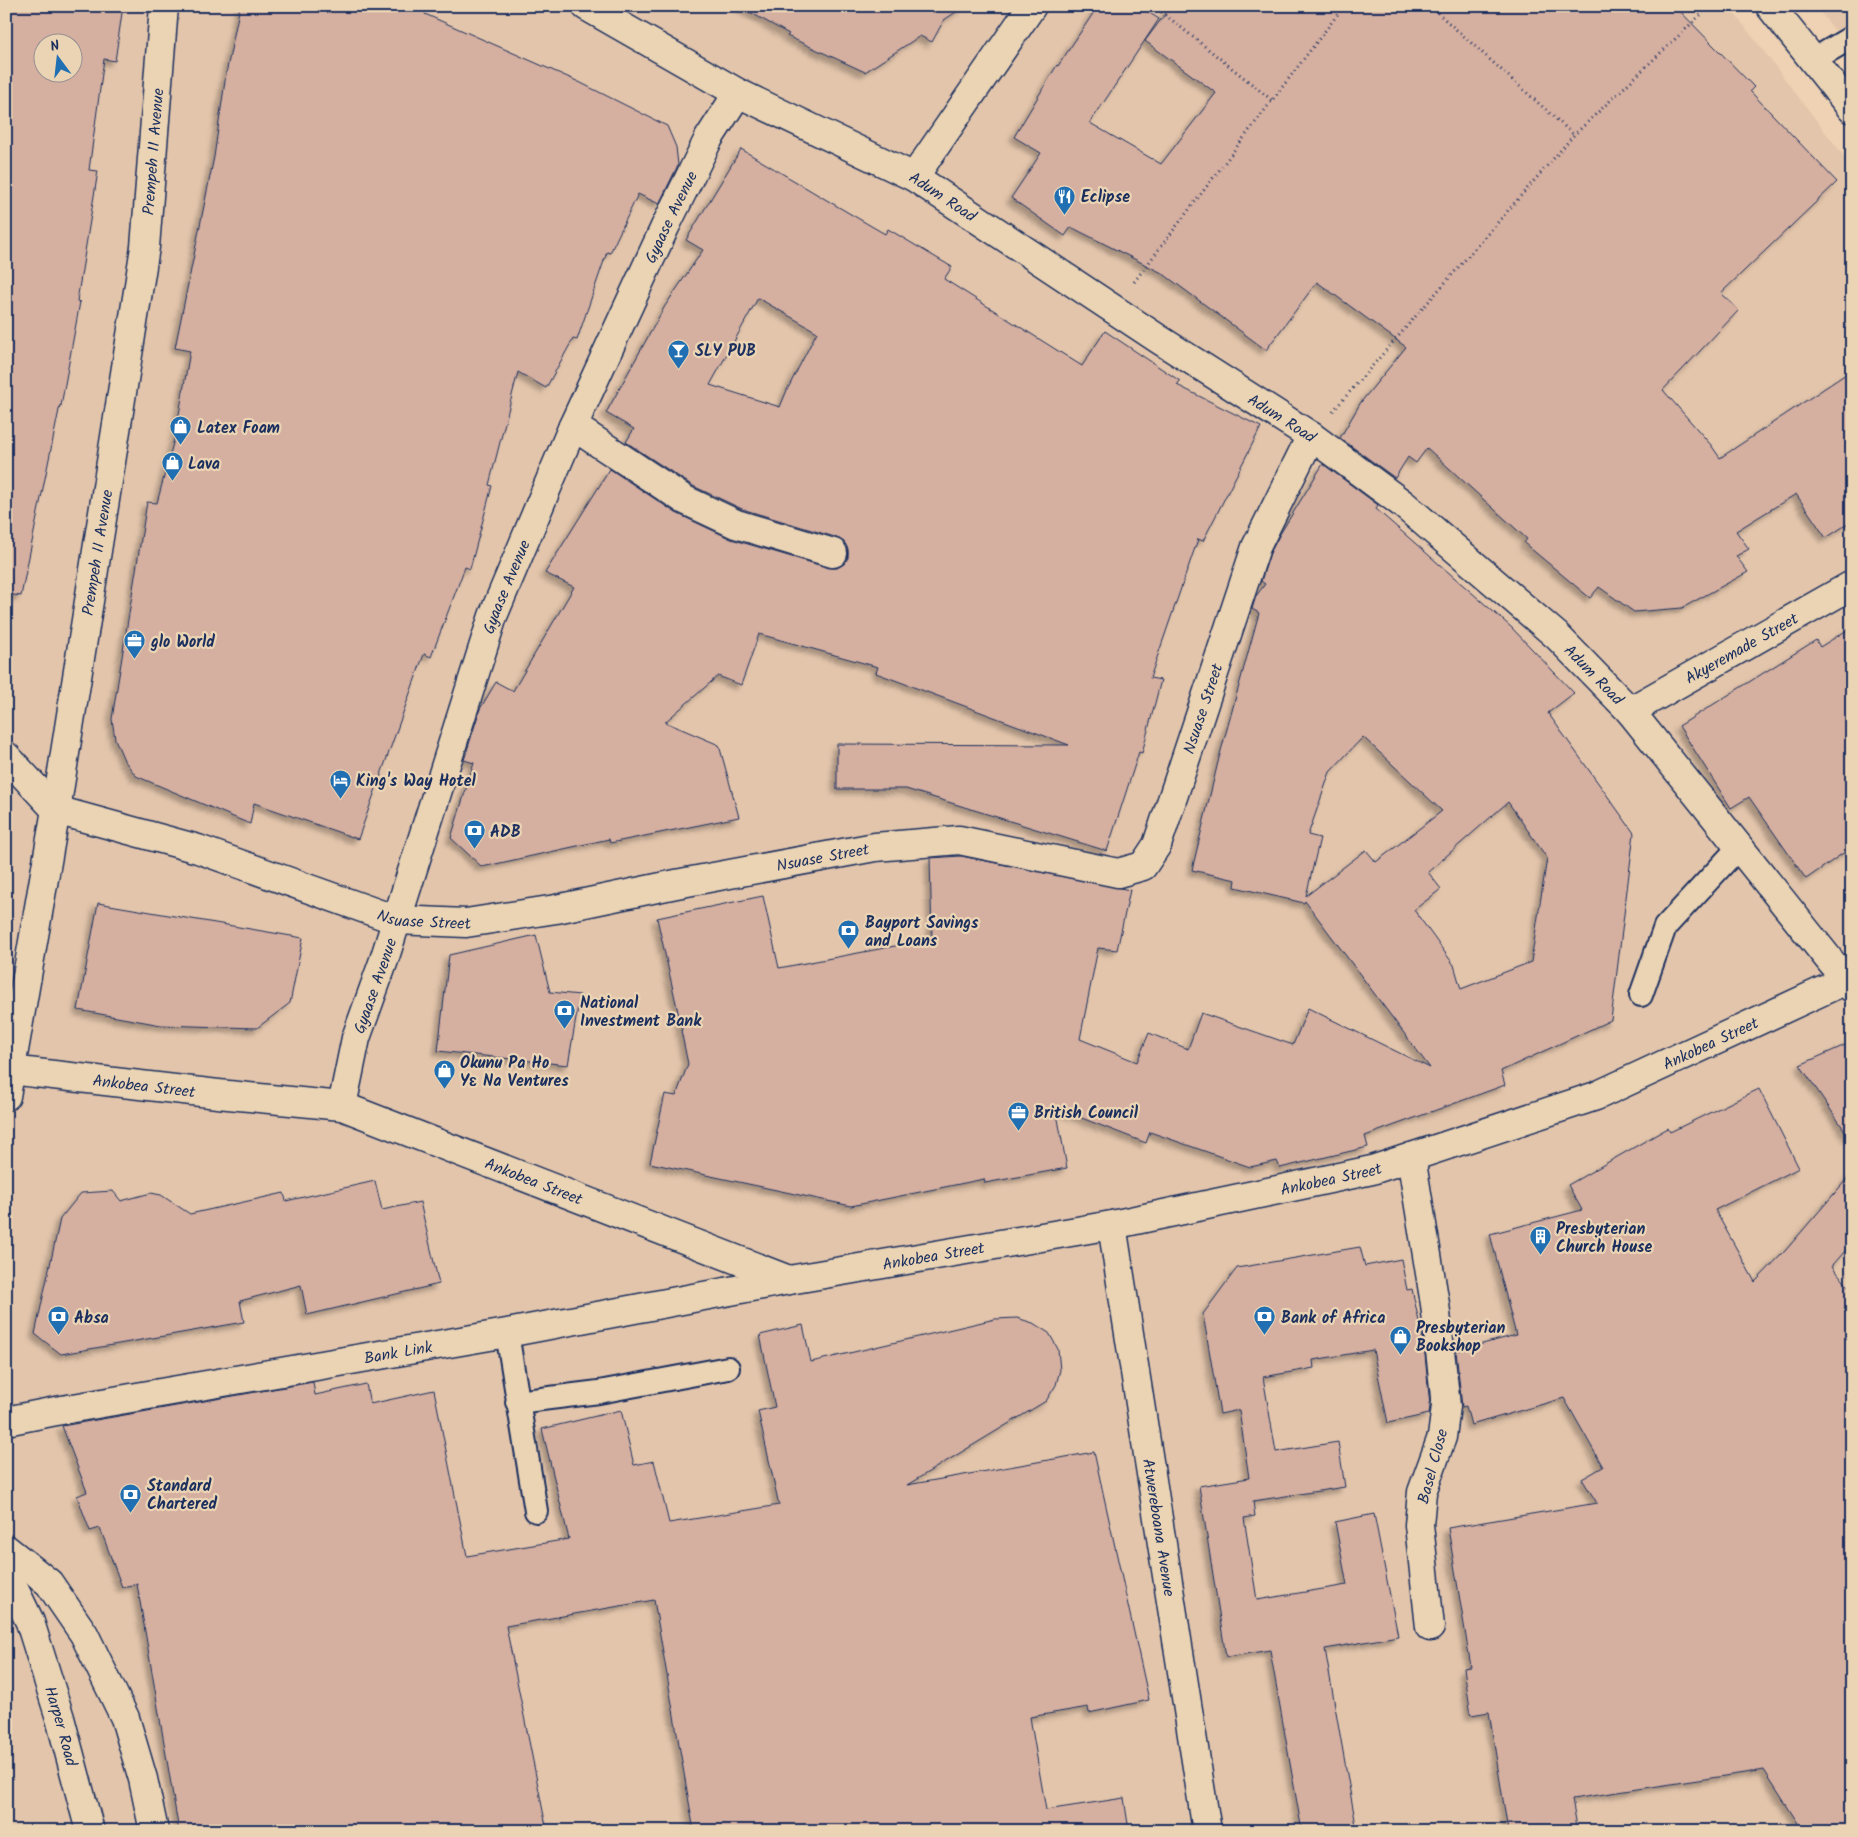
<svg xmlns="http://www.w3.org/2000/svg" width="1858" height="1837" font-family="Kalam,sans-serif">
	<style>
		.built { fill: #e3c5ab; fill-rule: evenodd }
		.building { fill: #d5afa0; stroke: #1b2f5e; fill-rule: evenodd; filter: url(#shadow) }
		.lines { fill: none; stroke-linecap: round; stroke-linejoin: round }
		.service-casing { stroke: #1b2f5e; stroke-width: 26 }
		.minor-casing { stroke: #1b2f5e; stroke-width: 31 }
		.tertiary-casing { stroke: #1b2f5e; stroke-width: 31 }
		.path { stroke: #1b2f5e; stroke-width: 3; stroke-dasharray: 1 4; stroke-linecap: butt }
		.service { stroke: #ebd4b4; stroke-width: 22 }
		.minor { stroke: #ebd4b4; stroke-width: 28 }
		.tertiary { stroke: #ebd4b4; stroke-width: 28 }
		.labels { text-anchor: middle; stroke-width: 4.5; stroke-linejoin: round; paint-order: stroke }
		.street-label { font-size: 16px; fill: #1b2f5e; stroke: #ebd4b4 }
		.poi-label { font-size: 16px; font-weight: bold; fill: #1b2f5e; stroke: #ebd4b4; text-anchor: start }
	</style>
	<defs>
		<filter id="shadow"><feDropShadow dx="-4.5" dy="4.5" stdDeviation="2.5" flood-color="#0004"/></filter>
	</defs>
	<rect width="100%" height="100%" fill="#efd2b3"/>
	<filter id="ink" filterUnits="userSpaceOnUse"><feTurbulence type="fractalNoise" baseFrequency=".02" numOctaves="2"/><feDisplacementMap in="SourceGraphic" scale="10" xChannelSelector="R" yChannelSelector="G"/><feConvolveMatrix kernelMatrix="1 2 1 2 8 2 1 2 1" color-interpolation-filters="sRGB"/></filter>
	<g filter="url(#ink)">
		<path class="built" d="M6,6H1729L1852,167V1831H6ZM42,42H72V72H42Z
			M1815,6H1852V51Z"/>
		<path class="building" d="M6,6H123L115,61L104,59L89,170L98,171L77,301L80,302L61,406L60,405L21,596L6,594ZM42,42H72V72H42Z
			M240,6H426L425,14L579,82L667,126L676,147L678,165L659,204L638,194L610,253L607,252L577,340L573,339L546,388L518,372L489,485L492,486L470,569L465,567L431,657L424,654L358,839L254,803L250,824L136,776L124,760L115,739L112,719L147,502L157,503L176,432L190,351L175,348L214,157L226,74Z
			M739,6H965L944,20L932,42L920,36L865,72L787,36L789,34Z
			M1098,6H1139L1159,19L1090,123L1161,164L1216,93L1145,41L1171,6H1675L1754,87L1750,91L1837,182L1721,293L1739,310L1663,390L1711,445L1720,458L1852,370V521L1826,538L1796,494L1736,531L1749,549L1736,556L1748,572L1682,608L1634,612L1599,587L1590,598L1524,543L1527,539L1427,448L1416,463L1408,457L1395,478L1340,438L1361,402L1406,347L1317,282L1266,350L1162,273L1071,227L1065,236L1011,198L1041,153L1014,137L1057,65L1058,66Z
			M741,149L830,202L885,234L888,229L952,267L944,279L1082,366L1105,331L1180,381L1177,385L1261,427L1203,541L1198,539L1150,678L1161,680L1142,753L1139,752L1107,851L906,789H837V744L1069,745L876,673L878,667L759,634L741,685L718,676L665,722L719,745L739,817L610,843L609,839L482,867L451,838L474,763L464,760L480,709L496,682L513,691L574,587L545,573L610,469L676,513L731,539L829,568H837L844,564L848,558V549L844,542L838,538L742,509L693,486L626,442L634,429L606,413L665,306L703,250L686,240ZM758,298L817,332L787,390L780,407L710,385Z
			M1323,464L1378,505L1376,509L1511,627L1574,693L1548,713L1634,833L1611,1020L1501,1071L1505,1085L1365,1136L1368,1147L1280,1168L1277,1161L1250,1167L1150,1132L1146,1143L1056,1108L1067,1168L985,1183L984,1179L851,1206L650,1163L665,1094L676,1096L688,1064L681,1030H682L657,918L763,896L779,968L932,939L930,858L961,856L1130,890L1117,950L1098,948L1080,1039L1137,1062L1149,1033L1188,1049L1201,1013L1293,1045L1308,1008L1430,1068L1305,901L1304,903L1235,887L1236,880L1192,870L1219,758L1259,613L1252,609L1256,596L1265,584L1261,581L1270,553L1280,534ZM1363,737L1442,811L1376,862L1366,850L1306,896L1320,838L1308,835L1330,772ZM1508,802L1547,858L1531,962L1461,989L1454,965L1414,910L1441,889L1428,872Z
			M1852,627V847L1806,879L1749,797L1731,808L1679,726L1816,640L1820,647Z
			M98,903L303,938L290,1003L257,1028L161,1025L78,1010Z
			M536,935L550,992L580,995L568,1065L438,1051L449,955Z
			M1852,1042V1141L1800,1065Z
			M1759,1089L1799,1168L1715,1210L1755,1282L1785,1251L1852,1173V1243L1832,1266L1852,1291V1831H1803L1764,1770L1572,1799L1577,1826L1549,1831H1508L1489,1712L1471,1715L1464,1668L1471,1667L1448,1528L1597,1503L1582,1479L1603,1467L1564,1398L1471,1425L1466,1406L1462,1407L1456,1351L1516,1335L1490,1234L1582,1210L1568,1185L1668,1128L1670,1132Z
			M375,1181L382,1210L420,1202L439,1284L307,1315L301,1285L240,1301L244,1322L61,1354L35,1334L60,1219L81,1193L113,1191L121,1201L151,1193L161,1195L190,1214L284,1193L286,1201Z
			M1360,1247L1365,1266L1401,1259L1407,1290L1412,1289L1424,1345L1430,1406L1429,1414L1388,1423L1373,1350L1313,1360L1314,1368L1263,1377L1276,1452L1338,1442L1345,1487L1253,1501L1255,1516L1244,1518L1257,1600L1347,1585L1335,1522L1374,1514L1398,1636L1325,1649L1357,1831H1302L1270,1650L1226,1657L1199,1486L1249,1478L1239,1410L1220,1414L1203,1314L1237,1268Z
			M1017,1318L1033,1323L1049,1333L1058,1349L1060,1370L1056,1385L1046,1401L907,1485L1094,1452L1149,1700L1089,1713L1088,1707L1030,1717L1046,1810L1124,1798L1129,1831H694L654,1600L506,1626L547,1831H179L137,1584L122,1587L100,1528L90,1531L77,1496L87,1492L62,1426L313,1382L315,1395L366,1384L370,1404L434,1390L467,1556L569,1539L542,1429L621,1410L634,1465L654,1461L669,1523L779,1505L758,1411L775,1407L760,1335L803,1325L811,1362L995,1319Z"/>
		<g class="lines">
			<defs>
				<path id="service" d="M1813,60L1852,37
					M1641,995L1665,927L1739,847
					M507,1333L536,1511
					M517,1402L599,1392L728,1368"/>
				<g id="minor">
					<path id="s1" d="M586,6L738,93L914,177L1160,340L1311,436L1403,504L1557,636L1630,711L1852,988"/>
					<path d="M914,177L1032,6"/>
					<path d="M573,426L685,500L736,524L833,553"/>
					<path id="s2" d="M1630,711L1852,585"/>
					<path id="s3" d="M6,756L56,810L198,849L396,920L466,923L556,909L676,884L875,847L959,840L1118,873L1143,866L1157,845L1256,547L1311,436"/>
					<path id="s4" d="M10,1070L218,1094L342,1106L789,1280L1112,1225L1372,1170L1596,1096L1846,980"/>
					<path id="s5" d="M342,1106L356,1038L384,960L493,616L573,426L665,227L709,138L738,93"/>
					<path d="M1411,1157L1435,1304L1446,1406L1442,1437L1422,1492L1419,1525L1430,1627"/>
					<path id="s6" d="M1112,1225L1207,1831"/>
					<path id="s7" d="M6,1421L56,1411L507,1333L789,1280"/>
					<path d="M6,1549L49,1583L84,1634L125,1718L143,1779L154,1831"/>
				</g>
				<g id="tertiary">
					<path d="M1770,6L1852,109"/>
					<path id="s8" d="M6,1096L56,810L145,247L164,6"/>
					<path id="s9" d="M6,1572L30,1622L60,1718L90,1831"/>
				</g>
			</defs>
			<use href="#service" class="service-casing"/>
			<use href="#minor" class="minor-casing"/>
			<use href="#tertiary" class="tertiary-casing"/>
			<path class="path" d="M1153,6L1168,17L1273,101
				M1430,6L1574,135
				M1134,282L1344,6
				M1333,411L1574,135L1710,6"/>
			<use href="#service" class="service"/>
			<use href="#minor" class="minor"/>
			<use href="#tertiary" class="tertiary"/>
		</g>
	</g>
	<defs>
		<symbol id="restaurant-pin" viewBox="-11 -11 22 30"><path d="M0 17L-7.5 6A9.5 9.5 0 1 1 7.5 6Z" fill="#1f6fb2" stroke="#ebd4b4"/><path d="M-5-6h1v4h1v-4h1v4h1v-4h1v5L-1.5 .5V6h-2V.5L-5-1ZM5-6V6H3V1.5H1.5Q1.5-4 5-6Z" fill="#fff"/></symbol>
		<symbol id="bar-pin" viewBox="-11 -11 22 30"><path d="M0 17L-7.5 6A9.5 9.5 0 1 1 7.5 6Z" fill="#1f6fb2" stroke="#ebd4b4"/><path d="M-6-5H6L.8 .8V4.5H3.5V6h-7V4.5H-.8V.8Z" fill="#fff"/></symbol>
		<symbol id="shop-pin" viewBox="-11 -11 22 30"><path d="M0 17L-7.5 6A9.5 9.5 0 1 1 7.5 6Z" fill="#1f6fb2" stroke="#ebd4b4"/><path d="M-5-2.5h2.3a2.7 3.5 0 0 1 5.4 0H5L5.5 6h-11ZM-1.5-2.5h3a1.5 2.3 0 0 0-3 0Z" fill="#fff"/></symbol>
		<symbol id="office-pin" viewBox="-11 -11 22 30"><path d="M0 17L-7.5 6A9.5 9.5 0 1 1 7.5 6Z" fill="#1f6fb2" stroke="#ebd4b4"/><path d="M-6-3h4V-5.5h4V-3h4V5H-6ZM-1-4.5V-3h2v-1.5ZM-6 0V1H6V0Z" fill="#fff"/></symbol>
		<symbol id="hotel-pin" viewBox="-11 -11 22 30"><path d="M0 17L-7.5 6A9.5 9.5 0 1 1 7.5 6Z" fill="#1f6fb2" stroke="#ebd4b4"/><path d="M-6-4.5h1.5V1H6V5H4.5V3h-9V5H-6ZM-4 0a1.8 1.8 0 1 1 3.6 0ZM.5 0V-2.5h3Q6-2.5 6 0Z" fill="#fff"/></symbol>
		<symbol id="bank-pin" viewBox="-11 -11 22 30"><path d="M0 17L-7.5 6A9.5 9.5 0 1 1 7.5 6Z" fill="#1f6fb2" stroke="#ebd4b4"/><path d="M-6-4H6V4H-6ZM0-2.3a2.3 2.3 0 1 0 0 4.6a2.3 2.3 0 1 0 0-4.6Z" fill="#fff"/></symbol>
		<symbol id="building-pin" viewBox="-11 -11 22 30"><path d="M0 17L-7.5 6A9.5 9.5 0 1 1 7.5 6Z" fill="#1f6fb2" stroke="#ebd4b4"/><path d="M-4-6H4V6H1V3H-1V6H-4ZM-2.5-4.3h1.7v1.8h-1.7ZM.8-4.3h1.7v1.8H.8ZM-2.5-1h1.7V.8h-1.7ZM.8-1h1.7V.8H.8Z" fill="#fff"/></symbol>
	</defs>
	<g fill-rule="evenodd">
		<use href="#restaurant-pin" x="1052" y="184" width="25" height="34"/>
		<use href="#bar-pin" x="666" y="338" width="25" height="34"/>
		<use href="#shop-pin" x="168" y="414" width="25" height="34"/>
		<use href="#shop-pin" x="160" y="450" width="25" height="34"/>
		<use href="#office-pin" x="122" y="628" width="25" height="34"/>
		<use href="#hotel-pin" x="328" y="768" width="25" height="34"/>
		<use href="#bank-pin" x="462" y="818" width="25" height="34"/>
		<use href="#bank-pin" x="836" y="918" width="25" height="34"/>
		<use href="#bank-pin" x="552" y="998" width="25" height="34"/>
		<use href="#shop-pin" x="432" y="1058" width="25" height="34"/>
		<use href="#office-pin" x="1006" y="1100" width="25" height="34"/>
		<use href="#building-pin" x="1528" y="1224" width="25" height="34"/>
		<use href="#bank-pin" x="46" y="1304" width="25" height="34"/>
		<use href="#bank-pin" x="1252" y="1304" width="25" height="34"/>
		<use href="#shop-pin" x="1388" y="1324" width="25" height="34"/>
		<use href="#bank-pin" x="118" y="1482" width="25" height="34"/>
	</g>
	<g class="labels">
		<g class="street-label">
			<text dy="6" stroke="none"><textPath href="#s8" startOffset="956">Prempeh II Avenue</textPath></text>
			<text dy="6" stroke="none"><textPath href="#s1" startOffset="405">Adum Road</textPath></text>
			<text dy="6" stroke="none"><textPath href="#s5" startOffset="950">Gyaase Avenue</textPath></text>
			<text dy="6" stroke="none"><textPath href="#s1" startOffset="810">Adum Road</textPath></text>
			<text dy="6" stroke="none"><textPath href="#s8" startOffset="551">Prempeh II Avenue</textPath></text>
			<text dy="6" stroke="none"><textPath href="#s5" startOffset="545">Gyaase Avenue</textPath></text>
			<text dy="6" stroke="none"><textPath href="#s2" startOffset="128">Akyeremade Street</textPath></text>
			<text dy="6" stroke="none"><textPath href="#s1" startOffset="1215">Adum Road</textPath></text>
			<text dy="6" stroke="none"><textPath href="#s3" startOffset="1359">Nsuase Street</textPath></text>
			<text dy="6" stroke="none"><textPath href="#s3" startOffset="864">Nsuase Street</textPath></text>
			<text dy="6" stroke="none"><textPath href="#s3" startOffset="459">Nsuase Street</textPath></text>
			<text dy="6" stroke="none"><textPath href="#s5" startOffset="125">Gyaase Avenue</textPath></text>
			<text dy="6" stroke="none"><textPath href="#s4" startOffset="1769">Ankobea Street</textPath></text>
			<text dy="6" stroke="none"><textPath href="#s4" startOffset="135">Ankobea Street</textPath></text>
			<text dy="6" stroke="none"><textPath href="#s4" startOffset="1365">Ankobea Street</textPath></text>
			<text dy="6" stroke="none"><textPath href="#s4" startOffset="540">Ankobea Street</textPath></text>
			<text dy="6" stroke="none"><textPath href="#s4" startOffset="960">Ankobea Street</textPath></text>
			<text dy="6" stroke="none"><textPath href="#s7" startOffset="398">Bank Link</textPath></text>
			<text transform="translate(1432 1466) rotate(-75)" y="6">Basel Close</text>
			<text dy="6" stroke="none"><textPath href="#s6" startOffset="306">Atwereboana Avenue</textPath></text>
			<text dy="6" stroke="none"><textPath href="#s9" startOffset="164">Harper Road</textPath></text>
		</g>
		<g class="poi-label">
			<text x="1081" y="202">Eclipse</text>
			<text x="695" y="356">SLY PUB</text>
			<text x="197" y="433">Latex Foam</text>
			<text x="188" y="469">Lava</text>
			<text x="151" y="647">glo World</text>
			<text x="356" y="786">King's Way Hotel</text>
			<text x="490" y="837">ADB</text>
			<text x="865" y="928">Bayport Savings<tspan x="865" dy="18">and Loans</tspan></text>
			<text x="580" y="1008">National<tspan x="580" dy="18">Investment Bank</tspan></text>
			<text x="460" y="1068">Okunu Pa Ho<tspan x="460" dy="18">Yɛ Na Ventures</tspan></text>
			<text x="1034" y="1118">British Council</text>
			<text x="1556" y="1234">Presbyterian<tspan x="1556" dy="18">Church House</tspan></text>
			<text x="74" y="1323">Absa</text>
			<text x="1281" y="1323">Bank of Africa</text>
			<text x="1416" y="1333">Presbyterian<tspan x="1416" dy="18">Bookshop</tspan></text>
			<text x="147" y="1491">Standard<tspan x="147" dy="18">Chartered</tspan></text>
		</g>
	</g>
	<rect width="1858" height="1837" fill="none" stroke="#ebd4b4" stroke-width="25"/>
	<rect x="12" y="12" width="1833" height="1812" fill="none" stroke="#1b2f5e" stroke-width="2" filter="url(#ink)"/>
	<g transform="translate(58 58) rotate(345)"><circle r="24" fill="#ebd4b4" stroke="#989292"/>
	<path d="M0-4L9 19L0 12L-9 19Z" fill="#1f6fb2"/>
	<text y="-8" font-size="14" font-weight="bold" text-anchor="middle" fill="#1b2f5e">N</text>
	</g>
</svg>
